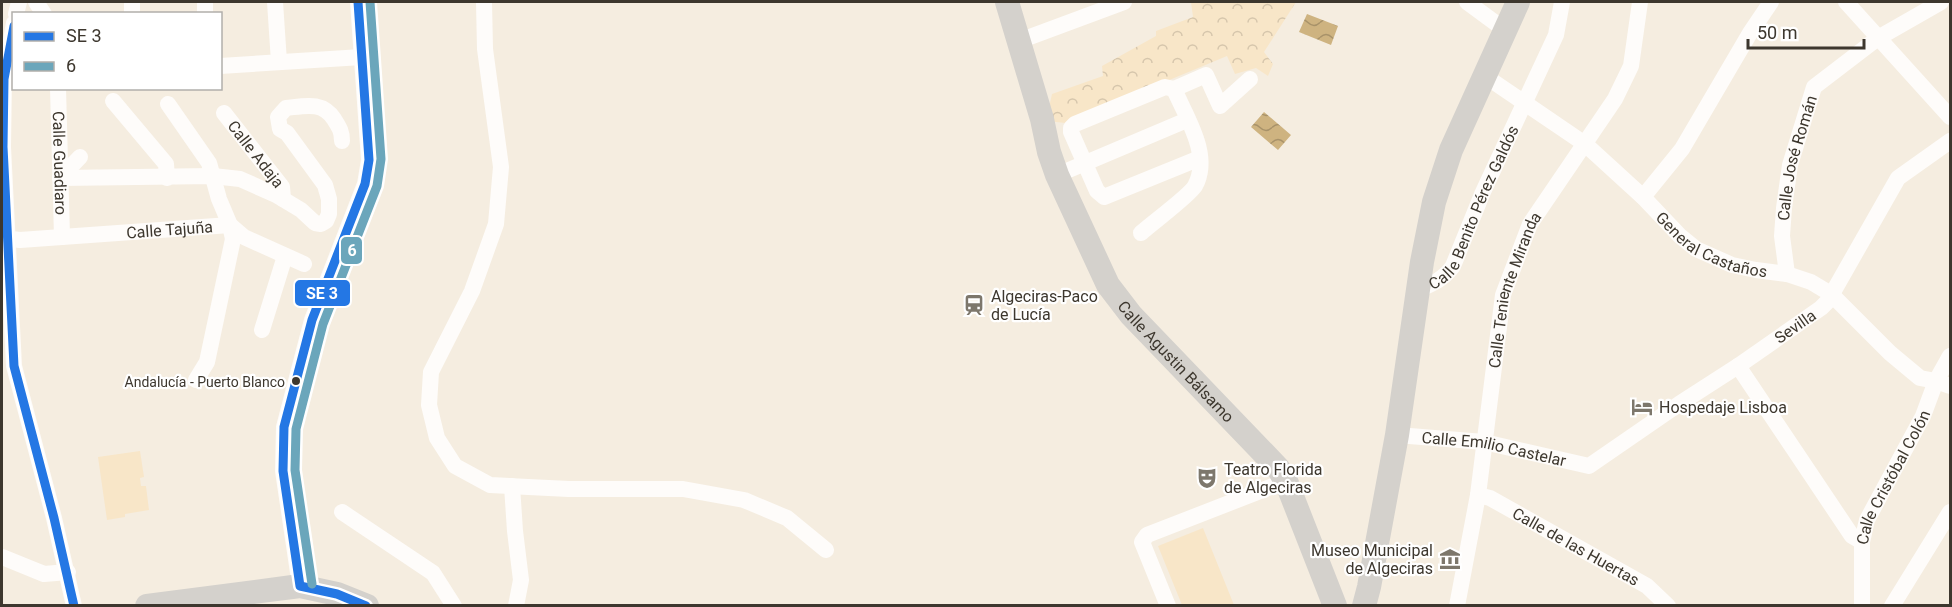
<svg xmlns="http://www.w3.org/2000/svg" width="1952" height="607" font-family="Roboto,sans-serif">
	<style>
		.forest { fill: url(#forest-crowns) }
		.pitch { fill: #f8e6c8 }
		.water { fill: url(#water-waves) }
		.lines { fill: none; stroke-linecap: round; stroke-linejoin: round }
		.street { stroke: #fefcfa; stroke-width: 16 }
		.secondary { stroke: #d4d1cc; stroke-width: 24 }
		.bus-1-casing { stroke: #fff; stroke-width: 14 }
		.bus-2-casing { stroke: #fff; stroke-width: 14 }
		.bus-1 { stroke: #2477e4; stroke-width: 9 }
		.bus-2 { stroke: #6ba6bb; stroke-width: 9 }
		.bus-dot { fill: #3d372e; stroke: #fff; stroke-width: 2 }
		.labels { text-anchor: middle; stroke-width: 4.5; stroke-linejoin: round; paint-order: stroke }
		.bus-label { font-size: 14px; fill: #3d372e; stroke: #fff; text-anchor: end }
		.street-label { font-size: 16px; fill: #3d372e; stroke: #fff }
		.poi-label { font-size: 16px; fill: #3d372e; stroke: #fff; text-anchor: start }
		.line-badge { stroke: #fff; stroke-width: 2 }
		.badge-label { font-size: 16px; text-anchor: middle; font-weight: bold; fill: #fff }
	</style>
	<defs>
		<pattern id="forest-crowns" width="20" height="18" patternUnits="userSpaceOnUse" patternTransform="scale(1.5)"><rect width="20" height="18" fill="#f8e6c8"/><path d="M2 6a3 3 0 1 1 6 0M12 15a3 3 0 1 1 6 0" fill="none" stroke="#d6c6ac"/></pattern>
		<pattern id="water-waves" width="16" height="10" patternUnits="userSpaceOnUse" patternTransform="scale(1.5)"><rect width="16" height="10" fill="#ceb380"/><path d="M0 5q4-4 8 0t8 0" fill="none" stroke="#a89269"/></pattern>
	</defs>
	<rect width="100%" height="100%" fill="#f5ede0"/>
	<path class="forest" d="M1191,2H1296L1264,52L1273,64L1268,76L1256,68L1235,74L1227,56L1066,123L1046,121L1052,94L1103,76L1102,66L1156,36V31L1193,17Z"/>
	<path class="pitch" d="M140,451L144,477L140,478L141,486H146L149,510L125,514V517L107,520L98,457Z
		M1203,528L1234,605H1182L1158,546Z"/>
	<path class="water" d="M1307,14L1338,26L1331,45L1299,32Z
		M1264,112L1291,135L1278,150L1251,127Z"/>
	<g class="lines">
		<g class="street">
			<path d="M36,2L44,14"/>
			<path d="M132,2V14"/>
			<path d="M205,2V14"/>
			<path d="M275,2L279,62"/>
			<path d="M484,2L485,49L501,167L496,224L472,291L431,372L429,405L437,438L455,466L490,485L569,489H683L744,500L787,518L826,550"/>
			<path d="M1467,2L1505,30"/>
			<path d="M1846,2L1950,117"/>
			<path d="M16,14L19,2"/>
			<path d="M14,23L4,79L3,147L14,366L54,518L74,606"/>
			<path d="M1019,41L1124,2"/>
			<path d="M220,66L362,57"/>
			<path id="s1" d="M1485,76L1585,144L1643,197L1680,236L1696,249L1732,265L1756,270L1787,274L1811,282L1831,294L1890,353L1920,378L1936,381L1950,386"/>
			<path id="s2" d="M58,88L62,237"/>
			<path d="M1174,89L1165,87L1075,124L1071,128V132L1097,191L1104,197L1200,158"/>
			<path d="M113,101L166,164L167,178"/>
			<path d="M168,104L209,163L219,199L230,225L233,239L207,362L196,380"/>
			<path id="s3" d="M224,113L282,187L283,199"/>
			<path d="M1057,175L1187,120"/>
			<path d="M60,178L213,176L240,179L276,195L301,210L315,223L321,224L326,221L329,214V199L325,185L287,133L280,129L278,117L286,108C305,106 322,101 334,119C339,127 342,131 342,141"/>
			<path d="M60,178L80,157"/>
			<path d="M1643,197L1682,149L1750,33L1771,2"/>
			<path d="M1141,233C1152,223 1189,196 1195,186C1212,155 1186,117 1174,89L1206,75L1220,106L1250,79"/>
			<path id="s4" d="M2,238L20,240L230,225L244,237L304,264"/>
			<path id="s5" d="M1787,274L1782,236L1784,208L1790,165L1814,87L1878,38L1941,2"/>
			<path id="s6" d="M1418,290C1432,284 1444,279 1453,266L1483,192L1556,35L1562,2"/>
			<path d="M262,330L285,256"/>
			<path d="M1738,366L1852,536L1862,542"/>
			<path id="s7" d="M1397,435L1484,442L1589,466L1679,404L1738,366L1821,308L1828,301L1898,178L1950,141"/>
			<path d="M512,486L515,531L521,580L516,606"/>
			<path id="s8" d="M1478,495L1490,498L1647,586L1668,606"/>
			<path d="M342,512L433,573L454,606"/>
			<path d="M2,557L44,574L68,572"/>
			<path d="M300,586L283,471L284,427L312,320L365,184L369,160L358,2"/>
			<path d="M1168,606L1142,542L1147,535L1286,481"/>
			<path id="s9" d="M1457,606L1478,495L1503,295L1530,224L1615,99L1631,66L1640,2"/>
			<path id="s10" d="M1862,606V542L1867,520L1923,416L1936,381L1950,356"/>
			<path d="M1892,606L1950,512"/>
		</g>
		<g class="secondary">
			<path id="s11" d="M1007,2L1042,119L1049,152L1057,175L1108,285L1131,315L1278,468L1286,481L1335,606"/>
			<path d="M147,606L300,586L337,594L367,606"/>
			<path d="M1364,606L1369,587L1397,435L1422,262L1434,202L1451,150L1518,2"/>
		</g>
		<defs>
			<path id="bus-1" d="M14,26L4,79L3,147L14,366L54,518L74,606
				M300,586L283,471L284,427L312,320L365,184L369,160L358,2
				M300,586L337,594L366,606"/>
			<path id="bus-2" d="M312,584L295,470L296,429L323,324L377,186L381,159L370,2"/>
		</defs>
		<use href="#bus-1" class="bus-1-casing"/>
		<use href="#bus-2" class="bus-2-casing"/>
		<use href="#bus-1" class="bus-1"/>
		<use href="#bus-2" class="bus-2"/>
	</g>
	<defs>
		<symbol id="station-bare" viewBox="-9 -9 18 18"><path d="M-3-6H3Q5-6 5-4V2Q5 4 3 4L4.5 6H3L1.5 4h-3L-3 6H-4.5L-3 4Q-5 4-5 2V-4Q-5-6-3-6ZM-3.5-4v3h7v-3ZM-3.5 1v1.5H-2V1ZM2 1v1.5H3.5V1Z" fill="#7d776c" stroke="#fff" stroke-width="2.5" paint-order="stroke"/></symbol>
		<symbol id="hotel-bare" viewBox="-9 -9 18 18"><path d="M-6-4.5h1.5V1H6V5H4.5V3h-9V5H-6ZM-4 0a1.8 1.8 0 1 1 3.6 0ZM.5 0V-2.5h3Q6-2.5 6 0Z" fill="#7d776c" stroke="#fff" stroke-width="2.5" paint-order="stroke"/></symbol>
		<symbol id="theatre-bare" viewBox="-9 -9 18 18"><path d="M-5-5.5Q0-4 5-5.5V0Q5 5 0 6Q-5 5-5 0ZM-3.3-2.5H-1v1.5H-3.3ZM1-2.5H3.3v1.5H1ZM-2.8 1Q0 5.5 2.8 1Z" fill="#7d776c" stroke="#fff" stroke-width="2.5" paint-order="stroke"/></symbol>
		<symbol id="museum-bare" viewBox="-9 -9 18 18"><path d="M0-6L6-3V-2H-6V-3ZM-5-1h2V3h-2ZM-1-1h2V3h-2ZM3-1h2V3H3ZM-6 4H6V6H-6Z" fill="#7d776c" stroke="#fff" stroke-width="2.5" paint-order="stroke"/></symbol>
	</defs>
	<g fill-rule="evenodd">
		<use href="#station-bare" x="959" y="290" width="30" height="30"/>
		<use href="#hotel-bare" x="1627" y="392" width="30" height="30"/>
		<use href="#theatre-bare" x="1192" y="463" width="30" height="30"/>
		<use href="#museum-bare" x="1435" y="544" width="30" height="30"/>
	</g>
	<circle class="bus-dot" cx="296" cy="381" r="5"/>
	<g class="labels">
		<g class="bus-label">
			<text x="285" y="387">Andalucía - Puerto Blanco</text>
		</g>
		<g class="street-label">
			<text dy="6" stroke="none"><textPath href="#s3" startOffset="52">Calle Adaja</textPath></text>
			<text dy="6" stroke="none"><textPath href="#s5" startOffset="118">Calle José Román</textPath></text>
			<text dy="6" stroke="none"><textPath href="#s2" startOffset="75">Calle Guadiaro</textPath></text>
			<text dy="6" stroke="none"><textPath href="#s6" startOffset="104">Calle Benito Pérez Galdós</textPath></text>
			<text dy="6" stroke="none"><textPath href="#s4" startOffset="168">Calle Tajuña</textPath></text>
			<text dy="6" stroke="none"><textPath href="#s1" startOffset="286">General Castaños</textPath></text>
			<text dy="6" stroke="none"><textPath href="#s9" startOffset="322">Calle Teniente Miranda</textPath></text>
			<text dy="6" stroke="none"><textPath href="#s7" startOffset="444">Sevilla</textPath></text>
			<text dy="6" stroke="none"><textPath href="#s11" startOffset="404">Calle Agustin Bálsamo</textPath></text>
			<text dy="6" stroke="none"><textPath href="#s7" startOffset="98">Calle Emilio Castelar</textPath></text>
			<text dy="6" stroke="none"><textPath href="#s10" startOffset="136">Calle Cristóbal Colón</textPath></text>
			<text dy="6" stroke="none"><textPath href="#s8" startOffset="111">Calle de las Huertas</textPath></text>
		</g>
		<g class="poi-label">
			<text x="991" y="302">Algeciras-Paco<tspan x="991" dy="18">de Lucía</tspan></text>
			<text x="1659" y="413">Hospedaje Lisboa</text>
			<text x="1224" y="475">Teatro Florida<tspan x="1224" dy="18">de Algeciras</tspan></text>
			<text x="1433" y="556" text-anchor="end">Museo Municipal<tspan x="1433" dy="18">de Algeciras</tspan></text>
		</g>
	</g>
	<g class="line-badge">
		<rect x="340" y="236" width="23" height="29" rx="6" fill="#6ba6bb"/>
		<rect x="294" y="279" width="57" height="28" rx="6" fill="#2477e4"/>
	</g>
	<g class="badge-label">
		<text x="352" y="256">6</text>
		<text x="322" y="299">SE 3</text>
	</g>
	<rect width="1952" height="607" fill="none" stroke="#3d372e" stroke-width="6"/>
	<rect x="12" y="12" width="210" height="78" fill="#ffffff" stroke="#b1afab" stroke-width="1.5"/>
	<rect x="24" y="32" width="30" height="9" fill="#2477e4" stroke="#b1afab" stroke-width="1.5"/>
	<text x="66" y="42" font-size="18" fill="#3d372e">SE 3</text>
	<rect x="24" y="62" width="30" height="9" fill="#6ba6bb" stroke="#b1afab" stroke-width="1.5"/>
	<text x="66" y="72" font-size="18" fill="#3d372e">6</text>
	<path d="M1748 39v9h116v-9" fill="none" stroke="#3d372e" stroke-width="3"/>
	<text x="1757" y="39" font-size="18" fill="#3d372e" stroke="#ffffff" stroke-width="4.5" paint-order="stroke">50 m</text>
</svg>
